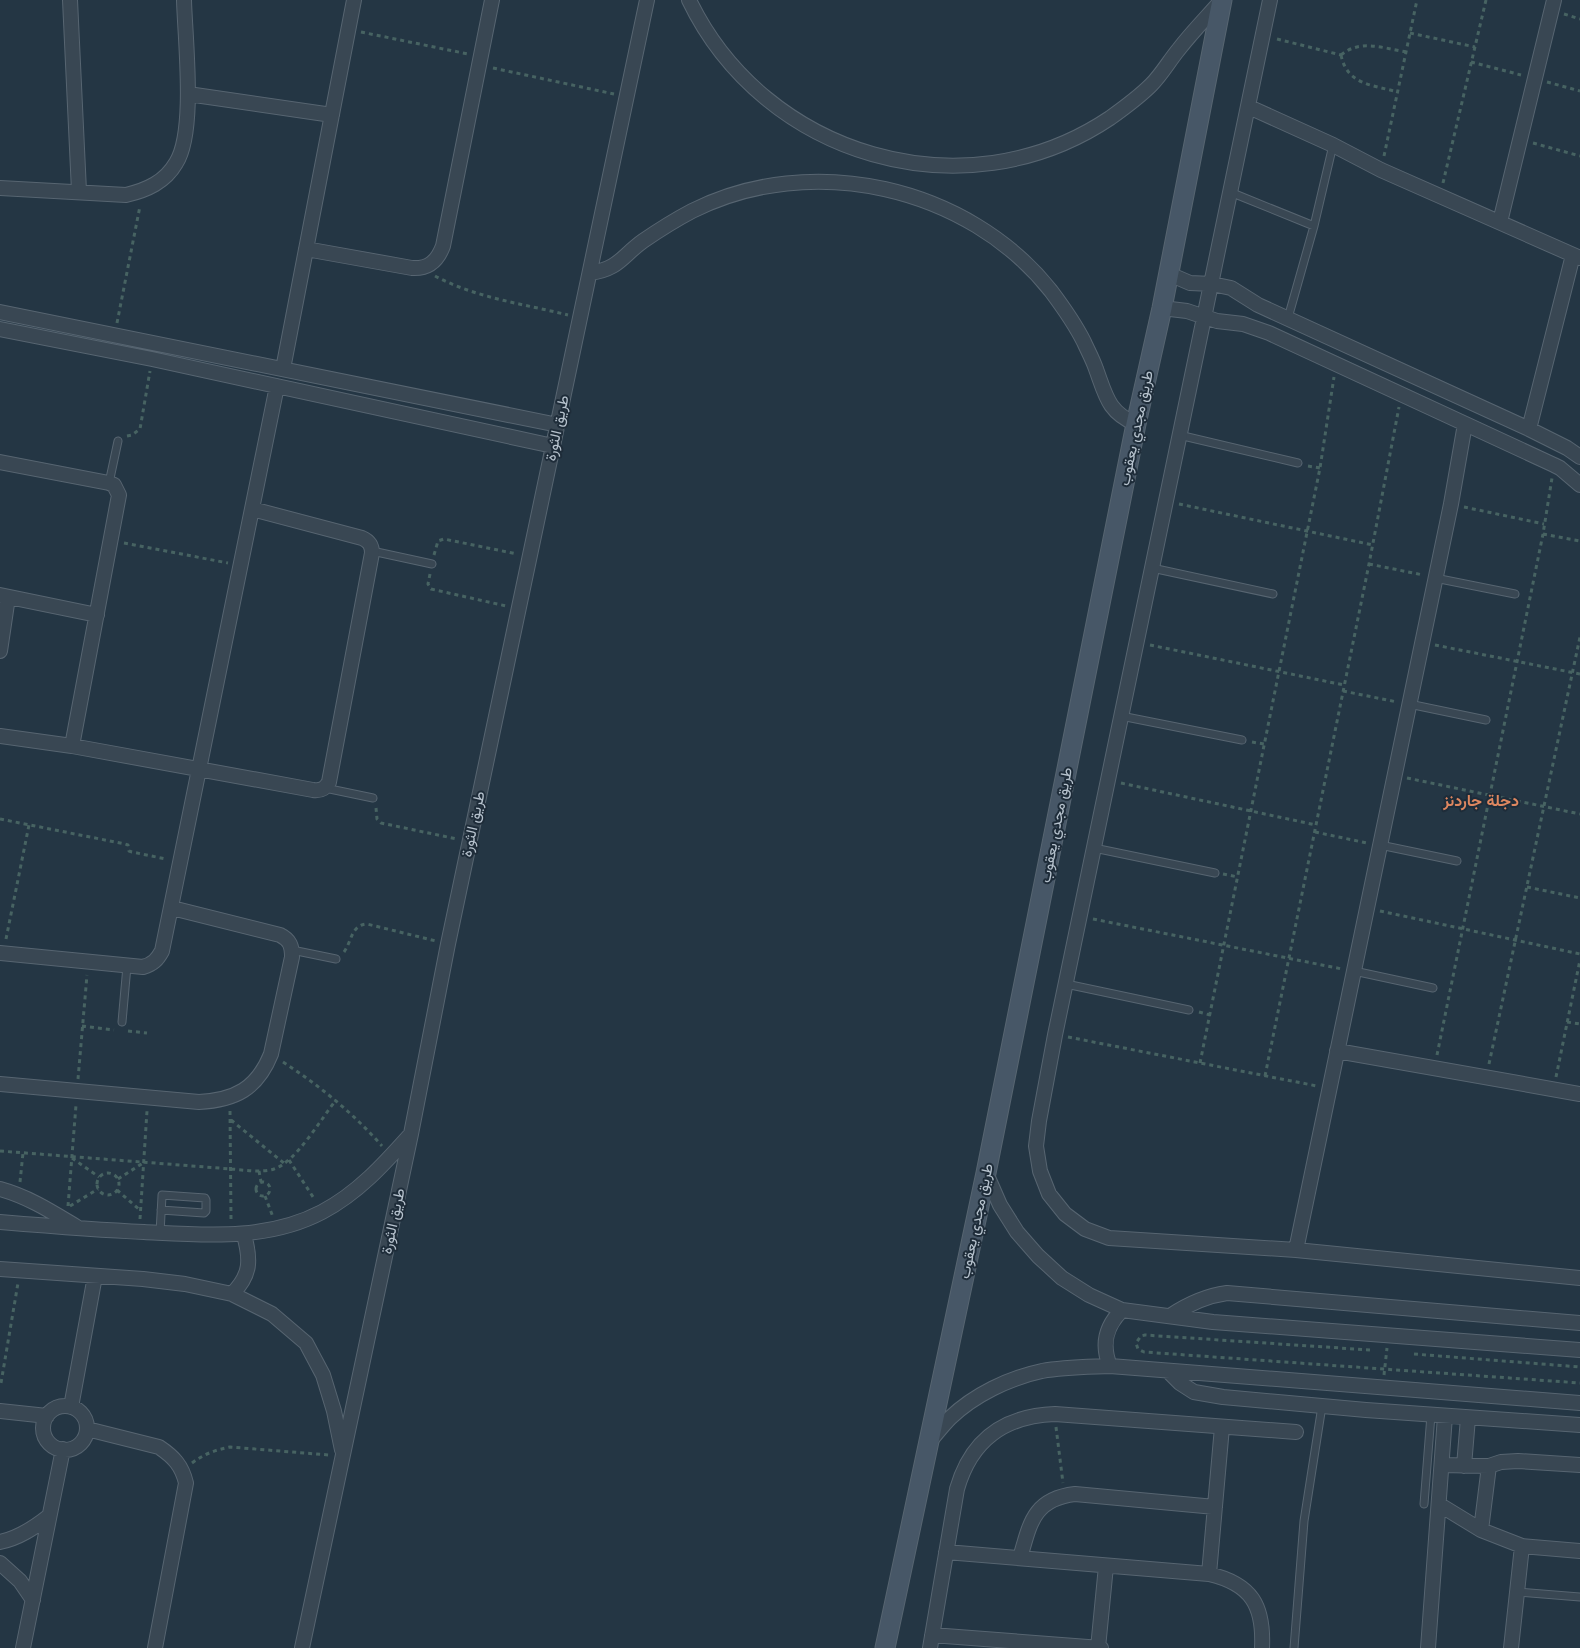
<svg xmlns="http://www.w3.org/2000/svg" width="1580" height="1648" font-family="Arial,Vazirmatn,sans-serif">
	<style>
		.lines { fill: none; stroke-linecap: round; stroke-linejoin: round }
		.lane-casing { stroke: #576571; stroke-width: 9 }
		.street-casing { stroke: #576571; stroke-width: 16 }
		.secondary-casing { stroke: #576571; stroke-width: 21 }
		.path { stroke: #476362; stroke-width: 3; stroke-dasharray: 4 4; stroke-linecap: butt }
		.lane { stroke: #394753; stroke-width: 7 }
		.street { stroke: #394753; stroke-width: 14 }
		.secondary { stroke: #475767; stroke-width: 19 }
		.labels { text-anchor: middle; stroke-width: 4; stroke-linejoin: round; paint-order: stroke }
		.street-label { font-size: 15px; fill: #b6c2cd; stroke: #1e2c39 }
		.neighbourhood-label { font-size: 16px; font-weight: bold; fill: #de8760; stroke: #1e2c39 }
	</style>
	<rect width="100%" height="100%" fill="#243644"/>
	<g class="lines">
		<defs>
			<path id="lane" d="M1230,192L1314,226
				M1288,318L1314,226L1333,145
				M1179,435L1298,463
				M109,483L118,441
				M372,551L432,564
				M1152,568L1273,594
				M1435,578L1515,594
				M1409,704L1486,720
				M1121,716L1242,740
				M325,788L373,798
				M1380,845L1457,861
				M1094,848L1215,873
				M292,950L336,959
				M1354,971L1433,988
				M1066,984L1189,1010
				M122,1022L127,966
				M160,1233L162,1196V1195L205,1198L206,1200V1211L204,1213L161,1210
				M1424,1504L1431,1415
				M1517,1592L1580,1597
				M1294,1648L1304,1521L1322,1406"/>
			<path id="street" d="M70,0L79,191
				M689,0C764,156 964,216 1110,118C1124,108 1139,97 1151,85C1162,74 1169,61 1179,49C1192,32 1207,17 1221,1
				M1270,0L1055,1035L1039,1121L1036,1146L1040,1171L1049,1194L1065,1214L1085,1229L1109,1238L1296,1250L1580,1278
				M188,94L332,115
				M1249,107L1333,145L1381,170L1580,258
				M0,188L126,195C147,190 165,182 176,163C196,132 185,39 184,0
				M1500,222L1554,0
				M306,249L412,268C428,269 437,262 443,246L492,0
				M590,273C619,269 622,256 643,241C659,230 675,220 692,211C811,151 968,186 1051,291C1063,307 1075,324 1084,342C1088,351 1093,360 1096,369C1106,396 1108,412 1136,424
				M1169,274L1190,283L1212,284L1231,288L1258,305L1529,429L1567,448L1580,457
				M1162,308L1187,311L1217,321L1243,324L1269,333L1554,465L1560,468L1580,485
				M0,312L558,425
				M0,329L152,359L553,446
				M283,369L354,0
				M1529,429L1573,255
				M0,462L109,483L114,485L119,495L72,746
				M0,595L97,615
				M0,651L8,597
				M0,736L72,746L313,790C321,791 325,789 329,782L372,553C372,545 369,541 362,538L252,509
				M0,953L143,967C153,964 157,960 162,951L277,386
				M1337,1051L1580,1094
				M0,1084L199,1102C235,1100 257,1089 271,1054L292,957C292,946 290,940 280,935L172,908
				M986,1173L1000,1205L1017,1232L1038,1256L1062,1278L1089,1295L1122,1310L1213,1322L1580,1350
				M0,1189C29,1197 52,1212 77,1227
				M0,1222C48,1226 96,1230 144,1232C204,1235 267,1241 322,1212C358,1193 384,1164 410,1135
				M1296,1250L1451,504L1465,424
				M0,1269L143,1279L185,1284L232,1294L272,1314L306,1343L323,1375L334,1411L342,1450
				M232,1294C251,1275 251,1260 244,1235
				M1170,1316C1188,1304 1205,1296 1227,1293L1580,1323
				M1110,1366C1101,1344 1106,1326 1122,1310
				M1168,1371L1180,1383L1194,1392L1223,1397L1366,1410L1580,1425
				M43 1428a22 22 0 1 1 44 0a22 22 0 1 1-44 0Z
				M71,1407L95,1276
				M0,1411L47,1416
				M87,1429L159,1447C174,1457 182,1466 186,1483L155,1648
				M930,1441C937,1433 943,1425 950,1418C974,1395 1009,1378 1042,1371C1064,1367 1087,1367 1110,1366L1580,1403
				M1442,1465L1489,1466L1501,1462L1518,1461L1580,1465
				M1464,1466L1468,1418
				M1440,1505L1481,1530L1522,1546L1580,1551
				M1481,1530L1489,1466
				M0,1542C19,1538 34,1528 49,1516
				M946,1552L1209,1574C1252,1584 1264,1606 1262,1648
				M1020,1558C1030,1524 1033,1499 1075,1494L1215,1507
				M0,1563L20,1581L33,1600
				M1209,1574L1222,1427
				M932,1635L1101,1648
				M23,1648L63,1449
				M302,1648L411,1134L448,944L647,0
				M930,1648L957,1489C971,1440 1004,1416 1055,1414L1296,1432
				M1098,1648L1106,1566
				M1428,1648L1445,1416
				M1511,1648L1522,1546"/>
			<path id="secondary" d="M885,1648L986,1173L1136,424L1162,308L1222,0"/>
		</defs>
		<use href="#lane" class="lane-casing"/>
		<use href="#street" class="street-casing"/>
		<use href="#secondary" class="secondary-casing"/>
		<path class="path" d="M1564,14L1580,19
			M361,32L468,54
			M1410,33L1475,47
			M1277,39L1341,55
			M1341,55C1347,85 1373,85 1398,92
			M1341,55C1360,39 1383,48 1406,52
			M1471,62L1521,75
			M493,68L614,94
			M1547,82L1580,91
			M1533,143L1580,156
			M1384,156L1417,0
			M1443,183L1486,0
			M435,276C476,298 524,304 568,315
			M117,323L140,206
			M127,436L132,435L140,429L150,371
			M1308,466L1320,468
			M1179,504L1373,545
			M1464,507L1544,524
			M1543,534L1580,541
			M124,543L228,563
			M434,555L438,541L444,539L517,554
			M1369,564L1423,575
			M430,574L428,584L431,589L506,606
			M1150,645L1344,685
			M1435,645L1580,674
			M1343,691L1397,702
			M1252,742L1264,744
			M1407,778L1580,814
			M1121,783L1316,825
			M376,808L377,819L381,823L457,839
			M0,819L125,844L128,845L129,851L132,852L166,859
			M1315,832L1367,843
			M1223,874L1238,877
			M1527,887L1580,898
			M1380,911L1580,954
			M1093,919L1342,969
			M6,939L29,825
			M344,952C352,941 351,925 367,924L436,941
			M1199,1012L1210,1015
			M1567,1022L1580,1024
			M82,1026L114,1030
			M128,1031L147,1033
			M1068,1037L1317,1086
			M1437,1055L1543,534L1552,478
			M283,1062C320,1086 353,1113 382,1146
			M1200,1063L1320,468L1334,377
			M1489,1064L1580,637
			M1265,1076L1369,564L1399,407
			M1556,1077L1580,960
			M78,1079L87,975
			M230,1111L231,1220
			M231,1120L285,1164
			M0,1151L231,1169C244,1170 261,1173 274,1169C296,1162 321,1119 336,1100
			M72,1158L99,1177
			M289,1160L315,1200
			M259,1171L261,1182
			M97 1184a11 11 0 1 1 22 0a11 11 0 1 1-22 0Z
			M118,1179L143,1163
			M256 1189a7 7 0 1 1 14 0a7 7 0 1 1-14 0Z
			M20,1182L23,1153
			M117,1190L141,1211
			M265,1196L273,1217
			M68,1206L76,1105
			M70,1206L98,1189
			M140,1219L147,1111
			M1370,1350L1145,1335L1141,1336L1136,1343L1138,1349L1144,1352L1580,1383
			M1414,1354L1580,1367
			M1384,1375L1387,1348
			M1,1383L18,1283
			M1056,1427L1063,1483
			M192,1463C204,1454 215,1450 230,1447L329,1455"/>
		<use href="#lane" class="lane"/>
		<use href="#street" class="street"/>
		<use href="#secondary" class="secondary"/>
	</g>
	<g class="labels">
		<g class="street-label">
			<text transform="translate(557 428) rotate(-78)" y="5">طريق الثورة</text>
			<text transform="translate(1136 428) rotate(-78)" y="5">طريق مجدي يعقوب</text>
			<text transform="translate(473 824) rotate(-78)" y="5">طريق الثورة</text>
			<text transform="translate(1056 825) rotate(-79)" y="5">طريق مجدي يعقوب</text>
			<text transform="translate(393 1221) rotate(-78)" y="5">طريق الثورة</text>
			<text transform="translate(976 1221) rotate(-78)" y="5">طريق مجدي يعقوب</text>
		</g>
		<g class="neighbourhood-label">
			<text x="1481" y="806">دجلة جاردنز</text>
		</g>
	</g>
</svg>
